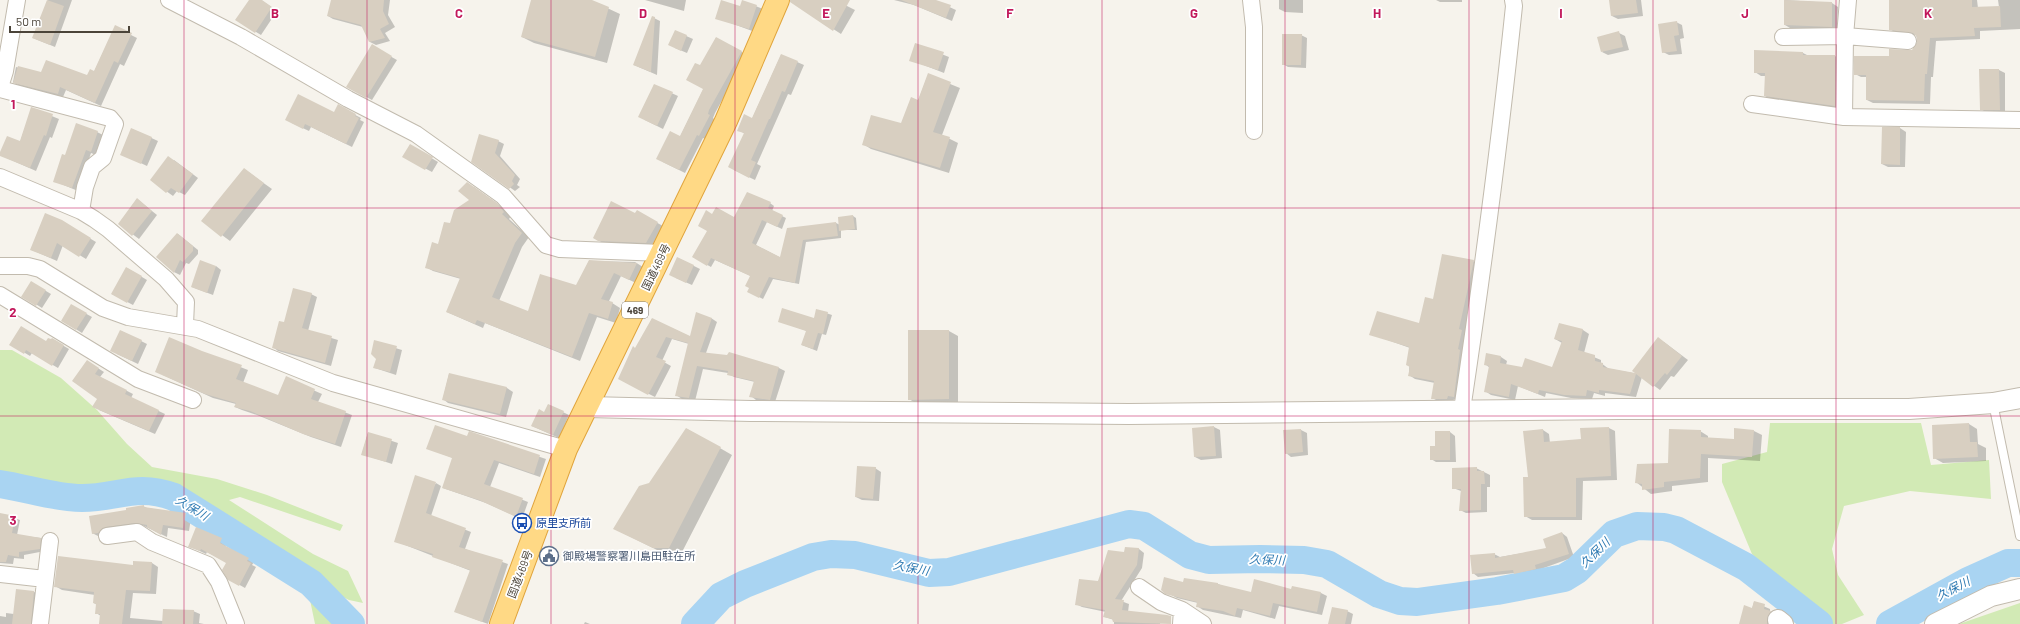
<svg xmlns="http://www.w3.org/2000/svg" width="2020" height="624" font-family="Barlow,'Noto Sans JP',sans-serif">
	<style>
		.green { fill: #d2eab5 }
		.shadow { fill: #0003 }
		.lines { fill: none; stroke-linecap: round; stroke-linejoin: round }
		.river { stroke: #a9d4f2; stroke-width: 28 }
		.building { fill: #d8cfc1 }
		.service-casing { stroke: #c2bbae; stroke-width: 10 }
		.minor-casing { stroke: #c2bbae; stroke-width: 18 }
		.tertiary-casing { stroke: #c2bbae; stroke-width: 22 }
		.trunk-casing { stroke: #e0a43c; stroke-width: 24 }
		.service { stroke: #fff; stroke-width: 8 }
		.minor { stroke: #fff; stroke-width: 16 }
		.tertiary { stroke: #fff; stroke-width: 20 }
		.trunk { stroke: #ffd985; stroke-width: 22 }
		.grid { fill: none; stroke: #c2185b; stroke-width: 1; stroke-opacity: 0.55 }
		.labels { text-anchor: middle; stroke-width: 3.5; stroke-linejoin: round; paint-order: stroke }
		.shield { fill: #fff; stroke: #817c74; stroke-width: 1 }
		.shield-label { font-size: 10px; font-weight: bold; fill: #4b4439 }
		.street-label { font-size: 11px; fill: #4b4439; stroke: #fff }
		.transit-label { font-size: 11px; fill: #164399; stroke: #fff; text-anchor: start }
		.service-label { font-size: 11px; fill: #4e5e75; stroke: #fff; text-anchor: start }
		.water-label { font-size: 12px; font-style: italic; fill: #2e7ab2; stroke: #fff }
		.grid-label { font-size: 13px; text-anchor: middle; font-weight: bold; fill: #c2185b; stroke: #fff; stroke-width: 3.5; stroke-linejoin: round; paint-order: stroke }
	</style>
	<rect width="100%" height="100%" fill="#f6f3ec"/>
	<path class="green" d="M0,350H12L61,378L97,410L127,444L152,467L217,479L267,495L343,525L340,531L240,497L229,500L313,554L348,571L363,603L349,600L333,592L336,624H315L304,571L189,496H144L87,508L0,487Z
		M1770,423H1921L1931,465L1989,460L1991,499L1910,491L1844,506L1832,549L1838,575L1864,615L1842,624H1829L1790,592L1752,554L1722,482V464L1767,452Z
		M2020,603V624H1959Z"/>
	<path class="shadow" d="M48,0H72L55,47L33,38Z
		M250,0H261L277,11L261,35L237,20Z
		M332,0H390L388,15L395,27L385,33L390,41L376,45L370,42L363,27L333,19L328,16Z
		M532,0H590L620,14L607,63L534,43L522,37Z
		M645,0H686L684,11Z
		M798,0H835L855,10L841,34L796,5Z
		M894,0H934L956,10L952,21L914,5Z
		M1279,0H1303V13L1285,12L1279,9Z
		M1436,0H1462V2H1440Z
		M1610,0H1641L1643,16L1618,19L1612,16Z
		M1785,0L1832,3L1838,7L1837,29L1790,28L1785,25Z
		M1890,0H1977L1978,8L1999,7L1998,0H2020V29L1980,31V39L1936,41L1933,77H1931L1930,104L1873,103L1867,100V77H1861L1855,74L1890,57L1912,51L1918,42L1916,35L1896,33L1890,29Z
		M743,1L763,9L755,32L717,18L741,7Z
		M654,18L660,21L657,75L634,65Z
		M1676,22L1682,25L1684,38L1680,39L1682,54L1669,55L1663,52Z
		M115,27L137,38L124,66L120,64L101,106L66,90L63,97L18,85L13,82L16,67L42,74L88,76L94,72Z
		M675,31L693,39L687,53L675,48Z
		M1619,33L1625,36L1629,50L1608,55L1602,52Z
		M1301,35L1307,38L1306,68L1288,67L1283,64Z
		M716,38L747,55L715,113L713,118L715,120L705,139L703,138L685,173L663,162L680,137L704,88L700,67Z
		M916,44L949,57L944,73L911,60Z
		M372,46L397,60L372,100L348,87Z
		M1755,51L1803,53L1809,56H1835L1841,60L1840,108L1771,99L1765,96L1766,76H1761L1755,72Z
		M781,55L804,65L791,95L788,94L757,164L761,166L755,180L734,170L745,134L739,130L752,119Z
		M1999,70L2005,73V113H1987L1981,109Z
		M928,75L960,88L942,135L958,143L949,173L871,149L863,144L902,124L918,101Z
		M654,85L678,96L663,129L645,120Z
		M338,106L361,118L360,120L364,122L352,147L311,127L309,131L292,123L335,113Z
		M32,108L59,119L52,138L50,137L36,171L0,155L20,142Z
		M1900,128L1906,132L1905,167H1888L1882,164Z
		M132,129L158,141L147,166L126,156Z
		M97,132L103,135L96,155L91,153L78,191L54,181L66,157Z
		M498,141L504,144L500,156L520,179L517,185L520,187L515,191L472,161Z
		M410,145L438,162L432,172L404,157Z
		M174,160L198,178L185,195L177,191L173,196L151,180Z
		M244,169L272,189L230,241L203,221Z
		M474,187L504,209L511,216L509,219L529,237L522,247L499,301L529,313L577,286L589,261L635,262L643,267L636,283L621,276L609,301L620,308L616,323L597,317L580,361L485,323L483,328L447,312L461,279L433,271L426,267L450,225L470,201Z
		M137,199L157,215L139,239L119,224Z
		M770,203L774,206L772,211L786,218L782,229L767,222L756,245L781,258L788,229L836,223L840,225L853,216L856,218L857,230H841V238L806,242L799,284L773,279L763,299L749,292L751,276L715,260L711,267L693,257L708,231L713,215L734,218Z
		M637,212L663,226L652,246L605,244L594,238Z
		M61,221L96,242L86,259L63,245L57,261L32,250Z
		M178,234L198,250V254L189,264L186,263L180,275L174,272Z
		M678,258L700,269L692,285L676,278Z
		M1473,261L1479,265L1465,333L1467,334L1460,400L1454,399L1453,402L1438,401L1432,398L1435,383L1415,379L1409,375L1410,348L1371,334L1420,325L1434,300Z
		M216,266L221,270L213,295L192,287Z
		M127,268L147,280L133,305L112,294Z
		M31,282L51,294L42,308L23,296Z
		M311,294L317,297L308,331L338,340L331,366L278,351L273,347L285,324Z
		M72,306L92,317L82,333L63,321Z
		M817,310L832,315L826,335L822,334L817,351L802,345L807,331L779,321L814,320Z
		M711,318L717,322L706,353L779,368L785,371L775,402L756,400L751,396L755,382L734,377L728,373L703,369L695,401L682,399L676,395L689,344L672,339L662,361L671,366L655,397L625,382L636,349L652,319L691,337Z
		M1560,324L1583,330L1589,334L1584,353L1601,360V363L1609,369L1639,374L1664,342L1688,360L1674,377L1671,376L1660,390L1642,377L1636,397L1605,393V396L1594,393L1592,399L1571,398L1546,393L1545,397L1518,386L1515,400L1491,395L1485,391L1490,368L1485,364L1487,354L1501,357L1507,361L1506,365L1522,369H1553L1562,343L1555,339Z
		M121,331L147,344L138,364L117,354Z
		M949,331L958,336V404H917L909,399Z
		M52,339L69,349L58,368L32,353L30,356L10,344L46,343Z
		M375,342L402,350L396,375L375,368L377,359Z
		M202,352L248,370L243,383L278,397L286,378L322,394L318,402L352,415L341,447L311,437L257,415L242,410L235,407L236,404L213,398L163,375Z
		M93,365L104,372L100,377L133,394L131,398L165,414L155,434L99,410Z
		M449,374L507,388L513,392L506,417L448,403L443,399Z
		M548,405L569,415L559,438L532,426L545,413Z
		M1969,424L1977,429L1978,444L1986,448V461L1943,463L1934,458Z
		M1214,427L1220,430L1222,458L1201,460L1195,457Z
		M1609,428L1615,431L1617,480L1583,481L1582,520H1532L1525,516L1529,478L1543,430L1549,434L1550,443L1582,440Z
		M687,429L732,455L681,554H665L615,529L650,484Z
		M1301,430L1307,433L1308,455L1291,457L1286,453Z
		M1700,431L1708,436V438L1735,440L1754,431L1762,435L1760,461L1708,458V482L1672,486V491L1651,494L1636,482L1669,464Z
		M1450,432L1455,436L1456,462H1436L1431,459L1436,447Z
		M368,433L398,443L392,464L362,454Z
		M469,433L546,459L540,477L499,463L490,487L528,502L522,519L486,503L443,488L453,458L427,448L467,438Z
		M875,468L881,472L879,501L862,500L856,497Z
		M1476,468L1490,475V487H1487V512L1466,513L1460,510L1461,491L1453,488Z
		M436,483L441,486L431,516L471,532L465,549L508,564L488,624L456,612L471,571L395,541Z
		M143,506L147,508L185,514L191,518L189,531L168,528L167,537L142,525L112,529L104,535L98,536L92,533L127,511Z
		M0,514L20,520L17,535L41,538L46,541L45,551L24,555V559L14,558L13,564L0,563Z
		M1562,533L1567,537L1574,557L1541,569V572L1520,576L1515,573L1478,577L1473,573L1494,554L1500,557L1547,549Z
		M221,539L227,542L225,547L254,562L252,565L256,567L245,588L229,579L227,562L207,552L206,554L189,546Z
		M1126,548L1139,549L1144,553L1142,568L1121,601L1129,604L1128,612L1161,618L1160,624H1114V620L1105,617L1106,612L1082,607L1076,604L1125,553Z
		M152,563L158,567L156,594L133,593L130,618L163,621L193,611L200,614L199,623L204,624H100L101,616L96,613L97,605L94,603L95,595L62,590L55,586L134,566Z
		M1184,583L1218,584L1223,586L1251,593L1292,590L1293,587L1321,593L1327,596L1322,615L1279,606L1275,619L1243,610L1241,618L1203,610L1197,606L1198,603L1177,598L1162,590Z
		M17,590L34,592L40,595L37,624H0V616L6,617V613L14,614Z
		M1754,602L1770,609V612L1776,615L1772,624H1740L1752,609Z
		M1347,611L1353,614L1351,624H1329Z
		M585,622L590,624H584Z"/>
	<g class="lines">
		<path class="river" d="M0,484C27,488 55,498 82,498C118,498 136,483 174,497L311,583L351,624
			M695,624L721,596L745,584L813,557L831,554L855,555L929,573L949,572L1129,524L1144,526L1190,555L1209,560L1260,559L1304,560L1327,564L1379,594L1400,601L1417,602L1497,591L1564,578L1577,570L1614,534L1637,526L1664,527L1676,530L1746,567L1819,624
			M1890,624L1968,581L2008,563H2020"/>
	</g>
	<path class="building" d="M47,0L64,6L50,45L32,38Z
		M249,0H262L272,7L255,33L235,20Z
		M331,0H384L383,11L389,24L380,29L385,38L369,42L361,25L327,16Z
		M531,0H592L609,7L595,57L521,37Z
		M721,0L740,6L742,0L757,5L749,29L715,19Z
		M790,0H850L833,31L790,2Z
		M901,0H936L951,5L946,18Z
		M1609,0H1636L1638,13L1611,16Z
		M1784,0L1832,2V27L1784,25Z
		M1889,0H1972V7L2000,6L2001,27L1974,28L1975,36L1930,38L1927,74H1925L1924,101L1866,100V75H1854V56H1889V49L1912,50L1917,42V37L1913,33L1889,30Z
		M652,16L655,17L651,72L633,65Z
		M1677,21L1679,35L1674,36L1677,51L1662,53L1658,24Z
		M115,25L132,33L118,63L114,61L95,103L60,87L58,94L13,83L18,66L41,72L46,60L87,75L90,69L94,71Z
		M675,30L687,35L681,51L668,45Z
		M1619,31L1623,47L1601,52L1597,37Z
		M1282,34H1302L1301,65H1282Z
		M716,37L742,51L709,110L708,114L710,115L699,136L697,135L679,170L656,159L670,131L680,136L703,89L686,80L695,63L700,65Z
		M915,43L944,52L938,70L909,61Z
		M372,44L392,56L366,98L346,87Z
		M1754,50L1803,52V55H1835V106L1764,96L1765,73H1754Z
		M781,54L798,61L785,92L782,91L770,119H769L751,160L756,162L749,178L728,167L744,133L737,131L744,114L752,118Z
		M1979,69H1999L2000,110H1980Z
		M928,73L951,82L933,132L950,137L940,168L862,145L871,115L901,123L911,97L918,100Z
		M654,84L673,92L657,126L638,117Z
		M298,94L334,112L338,104L356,114L355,116L359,118L346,144L305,124L303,129L285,120Z
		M31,107L53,114L46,136L44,135L30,168L0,156V152L7,136L20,141Z
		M76,123L98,131L91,152L86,150L72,188L53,182L62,154L65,155Z
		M1882,127H1900V165L1881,164Z
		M131,128L152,137L141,164L120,155Z
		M479,134L499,140L495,153L515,175L512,181L514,184L509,189L471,162Z
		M410,144L433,157L425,170L402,157Z
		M168,156L193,174L179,193L171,188L166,193L150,180Z
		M244,168L264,183L221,237L201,221Z
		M467,182L497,203L504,212L502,214L522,233L515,243L492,297L528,311L540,274L576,285L589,260L637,263L629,280L614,273L601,299L613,302L608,319L589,313L572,357L477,320L475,324L446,312L460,278L425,268L432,242L438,244L444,222L450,223L454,210L469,200L458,191Z
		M747,192L771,202L768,208L783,215L777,227L762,220L752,243L780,257L787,228L836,222L838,236L803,240L795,283L769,277L759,298L747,292L749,288L745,286L750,276L711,258L707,266L692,257L707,231L698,226L706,210L712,214L716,207L734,217Z
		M137,198L152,211L132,236L118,224Z
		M611,201L635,213L637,210L658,222L646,243L598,241L593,238Z
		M45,213L62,220L91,238L79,257L57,243L51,258L30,250Z
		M853,215L855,229L839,231L838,217Z
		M177,233L193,246V251L183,262L180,260L174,273L156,257Z
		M1442,254L1474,260L1459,329L1462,330L1458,349L1460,350L1454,397L1448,396L1447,399H1431L1434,381L1408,376L1410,367L1406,365L1409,347L1369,335L1377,311L1419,323L1425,297L1433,299Z
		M677,257L694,265L686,283L669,275Z
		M200,260L216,266L207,293L191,287Z
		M126,267L142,276L127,303L111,294Z
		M31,281L46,290L36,306L21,297Z
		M293,288L312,293L302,328L332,336L325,363L272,348L279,321L284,322Z
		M71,304L87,313L76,330L61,321Z
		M782,308L814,318L816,309L828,312L823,334L818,333L813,349L801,345L806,331L778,322Z
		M696,312L712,318L700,352L727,355L729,352L779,367L770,400L749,397L754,381L727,375L728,371L697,366L689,398L675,396L688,343L666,337L656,357L666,361L648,395L618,379L633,346L635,348L652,318L690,336Z
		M1559,323L1583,329L1578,350L1595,355V361L1603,363V367L1635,373L1632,371L1658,337L1682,356L1667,375L1665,373L1653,387L1636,374L1630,394L1599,390V393L1587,390L1586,396L1564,395L1539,390L1538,394L1511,384L1509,397L1484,392L1489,366L1484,365L1486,353L1501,356L1500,363L1522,367L1525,358L1552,367L1562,341L1554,339Z
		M21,326L46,341L48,338L51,339L52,338L64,345L52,366L26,350L24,354L9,345Z
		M120,330L142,340L132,361L110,351Z
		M908,330H949V399L908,400Z
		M169,337L202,351L242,365L236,379L278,395L286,376L315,389L311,399L346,411L335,444L303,434L250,411L234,407L236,403L205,394L155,372Z
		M374,340L397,346L390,372L373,368L376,359L371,354Z
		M87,360L99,368L95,374L127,390L125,394L159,410L149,431L92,407L97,399L72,381Z
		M449,373L507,387L500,414L442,400Z
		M548,404L564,411L553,435L531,426L539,409L544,412Z
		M1969,423L1970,442H1977L1978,457L1933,459L1932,425Z
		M435,425L467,436L469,431L540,455L534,474L494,460L484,484L523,498L516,517L479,500L442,488L452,458L426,449Z
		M1214,426L1216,456L1194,457L1192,428Z
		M1609,427L1611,476L1576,478V517H1524L1523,477H1528L1523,431L1543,429L1544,442L1581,439L1580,428Z
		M686,428L721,447L669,548H653L613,529L639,486L649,483Z
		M1734,428L1754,430L1752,457L1701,454L1700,478L1664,482V487L1642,490V484L1635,483L1637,464L1668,463L1669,429L1701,430V437L1734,439Z
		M1301,429L1303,452L1285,454L1283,430Z
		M1435,431H1450V460H1430V446H1435Z
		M368,432L392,439L386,462L361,455Z
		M857,466L876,467L873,499L855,497Z
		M1477,467V471H1484L1485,484H1481V510L1459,511L1461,489H1452V468Z
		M415,475L436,482L426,513L466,528L459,547L503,560L482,622L454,612L470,570L432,557L433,554L394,542Z
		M144,505V507L186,513L183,528L163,525L161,535L147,527V525L136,523L106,527L98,533L92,534L89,516L126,510V508Z
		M0,513L15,516L12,533L41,538L40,549L19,552V557L8,555L6,562H0Z
		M196,527L222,538L220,543L249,558L247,561L251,563L239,586L228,580L222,570L226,563L201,549L200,551L188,547Z
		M1562,532L1569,554L1535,565L1536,569L1514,574L1513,570L1472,574L1470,555L1495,553V558L1546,548L1543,539Z
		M1125,547L1139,548L1137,565L1115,599L1124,600L1122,610L1167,615L1171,616V624L1113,622L1112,619L1103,617L1105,610L1075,605L1079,579L1098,581L1108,550L1124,552Z
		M58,556L133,565V561L152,562L150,591L126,590L122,624H99L100,614H95L96,604L93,603L94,592L54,587Z
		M1164,577L1183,582L1184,578L1218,583V584L1251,592L1254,579L1291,589L1292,586L1321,592L1317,612L1273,603L1270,616L1237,608L1235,616L1223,611L1196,607L1197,602L1165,594L1161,590Z
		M16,589L34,591L31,624H12Z
		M1754,601L1765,604L1764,609L1771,611L1767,618V624H1739L1744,605L1752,608Z
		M1332,607L1348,610L1345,624H1328Z
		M163,609L194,610L193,624H162Z"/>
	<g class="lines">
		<defs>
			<path id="service" d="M1993,403L2020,536"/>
			<path id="minor" d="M169,0L241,37L348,99L416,134L503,196L546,245L560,249L662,253
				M1251,0L1254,27V131
				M1783,37L1845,36L1908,41
				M0,87L5,71L17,0
				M0,89L110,118L115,124L103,158L92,167L85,187L81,211
				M1752,104L1844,117L2020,120
				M1844,117L1845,36L1848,0
				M0,177L81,211L94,219L108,229L166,279L186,302L185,325
				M0,266H28L40,269L103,308L128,317L198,329L333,383L566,449
				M0,295L138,379L193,400
				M1462,410C1482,276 1500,141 1514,6L1513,0
				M107,536L137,532L152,542L208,565L219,582L236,624
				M0,574L45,579
				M1139,587L1161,602L1182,610
				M40,624L50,541
				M1181,624L1182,610L1203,624"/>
			<path id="tertiary" d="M588,407L751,411L1129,414L1619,409H1909L1993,403L2020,398
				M1778,620L1783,624
				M1935,624L1991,596L2020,589"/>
			<path id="trunk" d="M501,624L566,449L726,121L778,0"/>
		</defs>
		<use href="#service" class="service-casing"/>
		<use href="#minor" class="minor-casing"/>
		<use href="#tertiary" class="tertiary-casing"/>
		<use href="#trunk" class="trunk-casing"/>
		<use href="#service" class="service"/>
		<use href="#minor" class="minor"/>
		<use href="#tertiary" class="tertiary"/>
		<use href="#trunk" class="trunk"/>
	</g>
	<path class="grid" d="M184,0V624M367,0V624M551,0V624M735,0V624M918,0V624M1102,0V624M1285,0V624M1469,0V624M1653,0V624M1836,0V624M0,208H2020M0,416H2020"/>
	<defs>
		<symbol id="bus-ring" viewBox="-11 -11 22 22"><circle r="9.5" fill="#fff" stroke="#1a4fb4" stroke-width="1.5"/><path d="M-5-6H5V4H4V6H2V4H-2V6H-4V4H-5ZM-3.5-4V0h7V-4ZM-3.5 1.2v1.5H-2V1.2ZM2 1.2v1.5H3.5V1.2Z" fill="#1a4fb4"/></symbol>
		<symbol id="civic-ring" viewBox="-11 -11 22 22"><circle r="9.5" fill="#fff" stroke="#5c6f8a" stroke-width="1.5"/><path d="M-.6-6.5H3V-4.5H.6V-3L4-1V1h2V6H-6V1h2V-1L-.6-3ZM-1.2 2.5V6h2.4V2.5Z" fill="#5c6f8a"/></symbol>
	</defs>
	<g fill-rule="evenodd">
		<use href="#bus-ring" x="511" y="512" width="22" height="22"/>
		<use href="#civic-ring" x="538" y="545" width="22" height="22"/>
	</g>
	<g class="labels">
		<rect class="shield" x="622" y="302" width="26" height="16" rx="3"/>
		<g class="shield-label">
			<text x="635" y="314">469</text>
		</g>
		<g class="street-label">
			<text transform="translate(656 267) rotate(-64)" y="4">国道469号</text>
			<text transform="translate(520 574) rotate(-69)" y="4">国道469号</text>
		</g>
		<g class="transit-label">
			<text x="536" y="527">原里支所前</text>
		</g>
		<g class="service-label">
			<text x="563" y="560">御殿場警察署川島田駐在所</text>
		</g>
		<g class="water-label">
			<text transform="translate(192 508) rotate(31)" y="4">久保川</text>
			<text transform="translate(1595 553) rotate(-44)" y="4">久保川</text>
			<text transform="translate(1267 560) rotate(2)" y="4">久保川</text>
			<text transform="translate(911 568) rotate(11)" y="4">久保川</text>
			<text transform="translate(1953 589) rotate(-28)" y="4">久保川</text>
		</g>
	</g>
	<g class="grid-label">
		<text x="275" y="18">B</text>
		<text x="459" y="18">C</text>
		<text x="643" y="18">D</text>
		<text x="826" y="18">E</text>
		<text x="1010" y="18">F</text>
		<text x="1194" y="18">G</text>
		<text x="1377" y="18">H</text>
		<text x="1561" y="18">I</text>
		<text x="1745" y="18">J</text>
		<text x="1928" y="18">K</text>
		<text x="13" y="109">1</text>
		<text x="13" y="317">2</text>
		<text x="13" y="525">3</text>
	</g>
	<path d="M10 26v6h119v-6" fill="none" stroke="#4b4439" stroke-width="2"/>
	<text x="16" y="26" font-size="12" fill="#4b4439" stroke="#ffffff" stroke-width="3" paint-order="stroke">50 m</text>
</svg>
